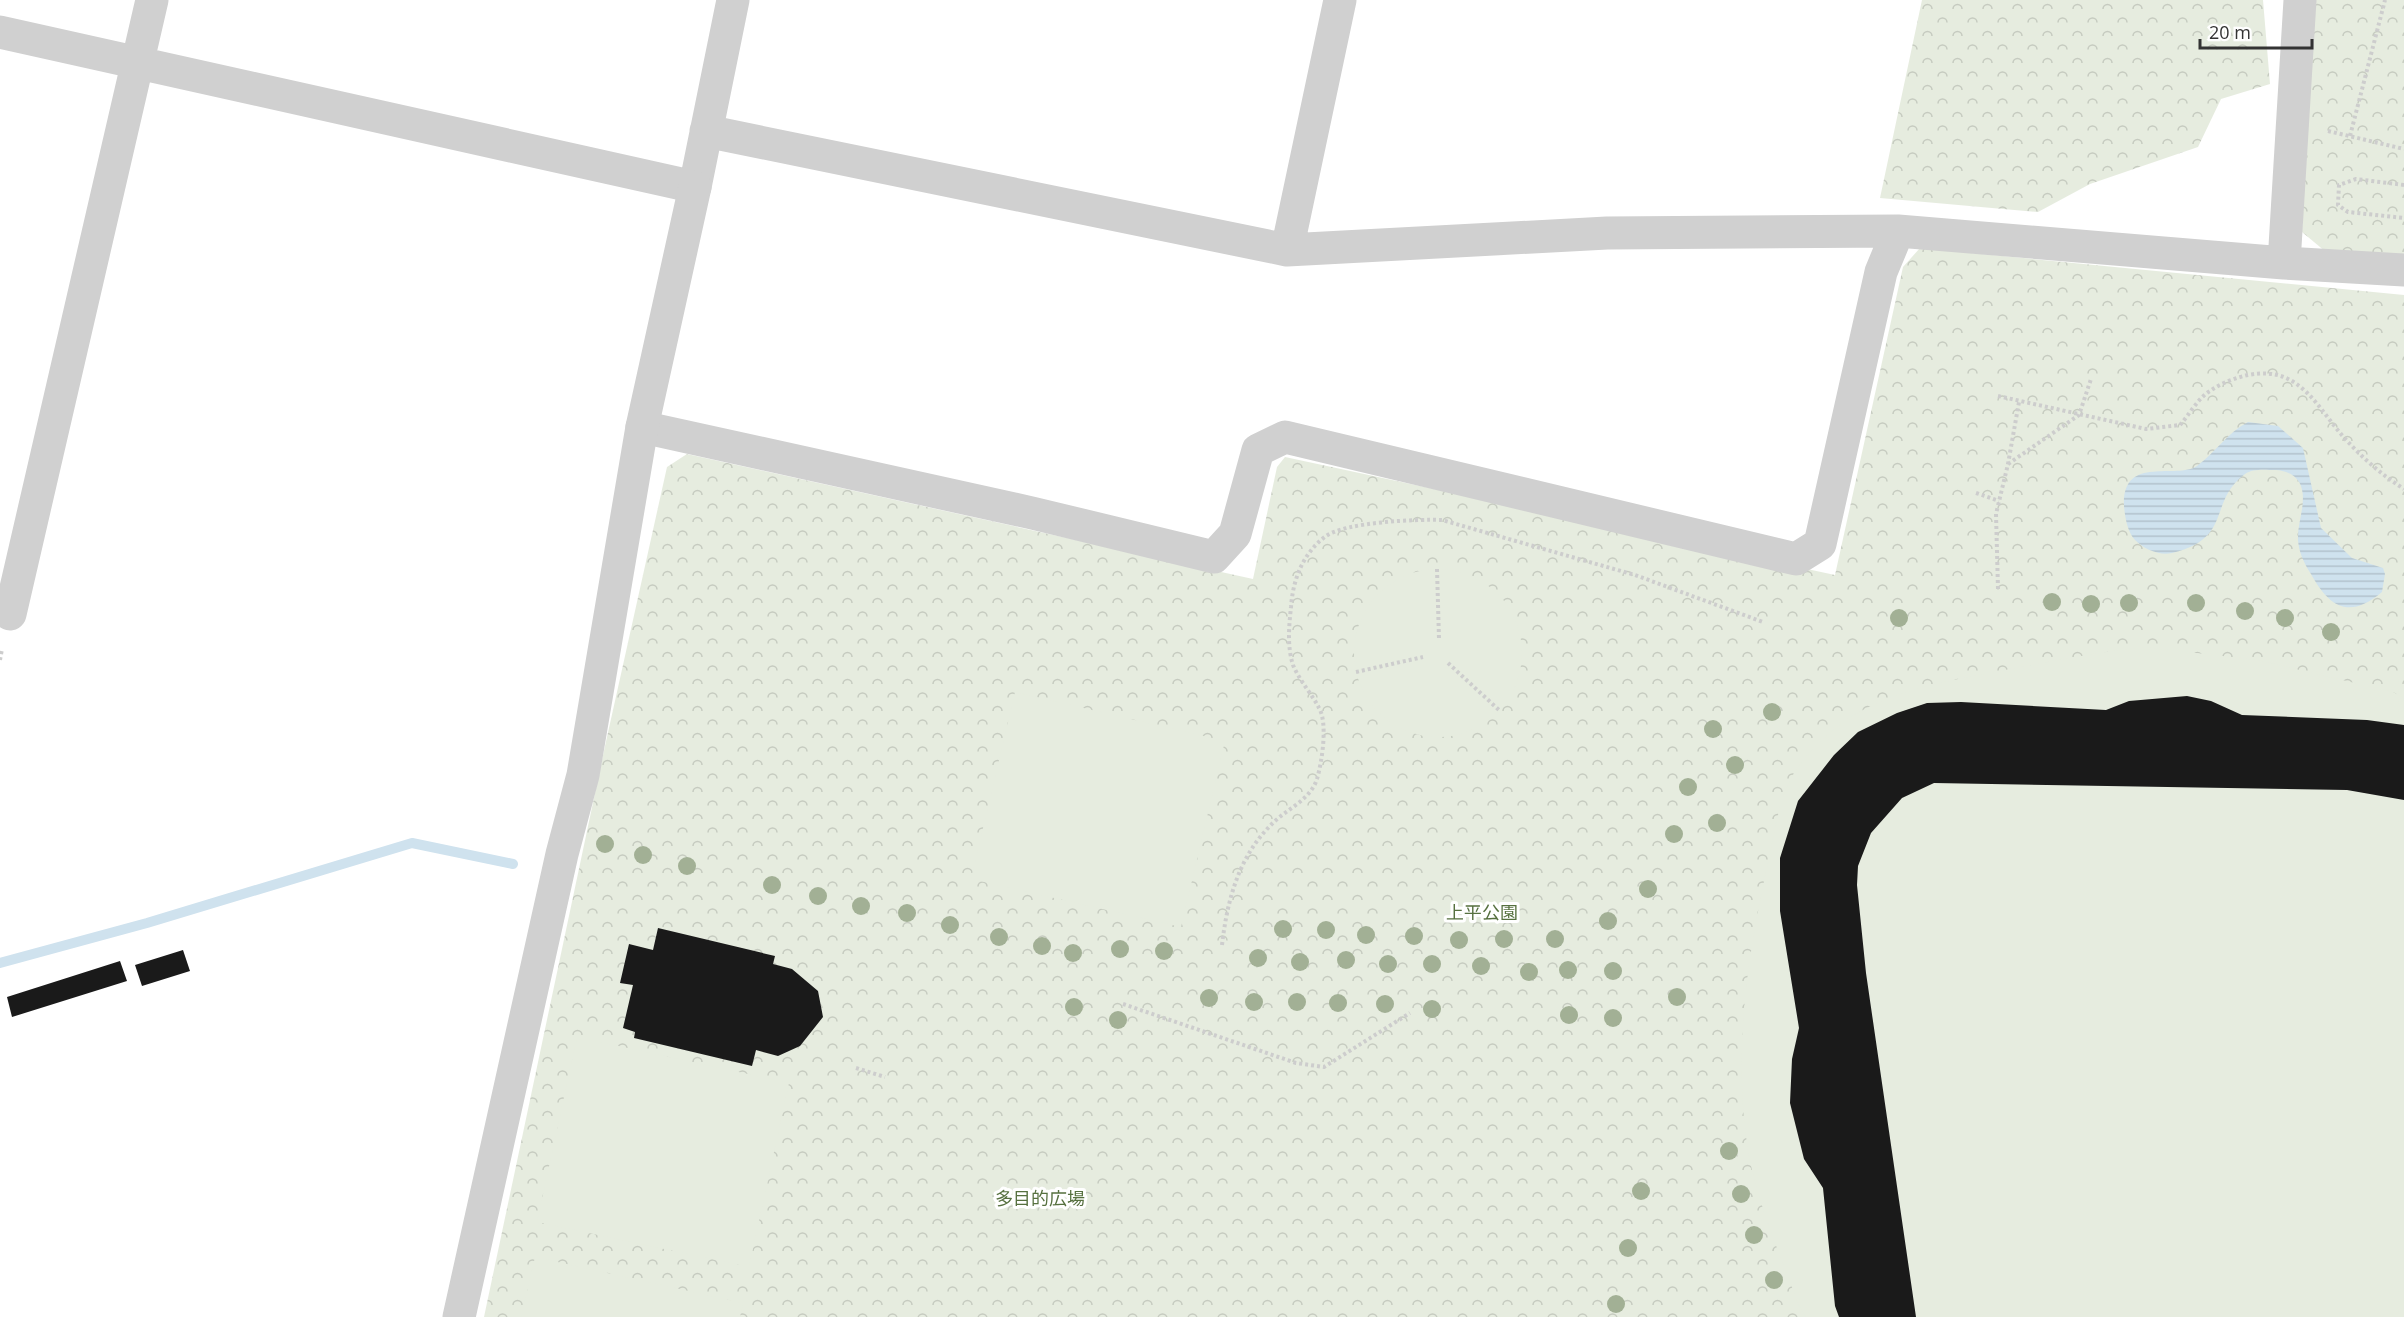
<svg xmlns="http://www.w3.org/2000/svg" width="2404" height="1317" font-family="'Open Sans','Noto Sans JP',sans-serif">
	<style>
		.forest { fill: url(#forest-crowns) }
		.garden { fill: #e6ecdf }
		.water { fill: url(#water-rules) }
		.lines { fill: none; stroke-linecap: round; stroke-linejoin: round }
		.stream { stroke: #cfe2ee; stroke-width: 10 }
		.building { fill: #1a1a1a }
		.path { stroke: #cdcdcd; stroke-width: 4; stroke-dasharray: 3 3; stroke-linecap: butt }
		.minor { stroke: #d0d0d0; stroke-width: 33 }
		.tertiary { stroke: #d0d0d0; stroke-width: 33 }
		.tree { fill: #a2b095 }
		.labels { text-anchor: middle; stroke-width: 6; stroke-linejoin: round; paint-order: stroke }
		.park-label { font-size: 18px; fill: #56703f; stroke: #fff }
	</style>
	<defs>
		<pattern id="forest-crowns" width="20" height="18" patternUnits="userSpaceOnUse" patternTransform="scale(1.5)"><rect width="20" height="18" fill="#e6ecdf"/><path d="M2 6a3 3 0 1 1 6 0M12 15a3 3 0 1 1 6 0" fill="none" stroke="#c6cbc0"/></pattern>
		<pattern id="water-rules" width="6" height="5" patternUnits="userSpaceOnUse" patternTransform="scale(1.5)"><rect width="6" height="5" fill="#cfe2ee"/><path d="M0 2.5h6" fill="none" stroke="#b2c2cd"/></pattern>
	</defs>
	<rect width="100%" height="100%" fill="#fff"/>
	<path class="forest" d="M1922,0H2263L2270,84L2221,99L2198,147L2090,184L2038,212L1880,198Z
		M2312,0H2404V259L2326,252L2302,232Z
		M1920,248L2404,295V1317H484L605,746L667,467L687,454L1253,579L1277,467L1285,457L1835,575L1903,267Z"/>
	<path class="garden" d="M1354 653a84 84 0 1 1 168 0a84 84 0 1 1-168 0Z
		M2143,647L2258,660L2393,692L2404,698V1317H1806L1798,1304C1780,1253 1755,1199 1747,1144C1733,1047 1748,953 1769,858C1776,825 1780,788 1802,762C1813,747 1831,731 1846,720C1895,688 1954,680 2010,669C2054,661 2098,652 2143,647Z
		M1015,692L1225,741L1181,927L971,879Z
		M577,1037L789,1083L749,1267L537,1222Z
		M535,1257L743,1303L740,1317H521Z"/>
	<path class="water" d="M2248,422L2278,426L2303,448L2321,528L2352,558L2383,568L2385,574L2382,592C2349,620 2329,607 2311,574C2304,563 2299,553 2298,540C2297,522 2307,504 2301,486C2297,475 2287,471 2276,470C2266,470 2253,468 2245,474C2207,502 2234,538 2172,553C2159,556 2144,549 2135,540C2127,531 2125,517 2124,506C2122,454 2176,480 2197,466C2216,452 2227,433 2248,422Z"/>
	<g class="lines">
		<path class="stream" d="M0,963L147,923L412,843L513,864"/>
	</g>
	<path class="building" d="M2187,696L2211,701L2242,715L2367,720L2404,725V800L2347,790L1934,783L1902,798L1871,833L1858,866L1857,885L1866,973L1916,1317H1839L1835,1306L1823,1188L1804,1159L1790,1103L1792,1059L1799,1028L1780,911V858L1798,801L1834,755L1858,732L1897,713L1927,703L1961,702L2106,710L2129,701Z
		M658,928L775,956L773,964L792,969L818,991L823,1017L800,1046L778,1056L756,1050L752,1066L634,1038L635,1032L623,1028L633,985L620,983L629,944L653,950Z
		M183,950L190,971L142,986L135,965Z
		M120,961L127,981L12,1017L7,997Z"/>
	<g class="lines">
		<path class="path" d="M2328,131L2404,149
			M2350,136L2385,0
			M2404,185L2356,179L2339,185L2338,205L2348,212L2404,218
			M1998,396L2146,429L2180,425C2189,415 2198,398 2210,391C2221,383 2235,378 2248,375C2303,364 2318,412 2351,445C2367,462 2385,477 2404,489
			M2008,464L2079,415L2091,379
			M1976,493L1999,501
			M1437,569L1439,639
			M1998,589L1996,514L2008,464L2019,402
			M0,660L2,649
			M1448,663L1499,710
			M1356,672L1423,657
			M1222,945C1227,902 1238,858 1270,826C1284,810 1310,801 1317,779C1322,762 1328,723 1319,708C1312,694 1299,680 1293,665C1287,646 1289,626 1291,607C1293,579 1303,553 1326,536C1346,522 1417,519 1442,520L1635,575L1763,622
			M1123,1004L1296,1063L1324,1067L1410,1013
			M856,1068L885,1077"/>
		<path class="minor" d="M0,32L695,187L733,0
			M706,131L1287,250L1607,233L1898,231L2284,263L2404,270
			M1287,250L1340,0
			M2284,263L2300,0
			M642,427L1032,513L1214,557L1235,534L1258,450L1285,437L1796,559L1820,544L1881,272L1898,231
			M10,614L152,0"/>
		<path class="tertiary" d="M459,1317L562,854L583,775L642,427L695,187"/>
	</g>
	<g class="tree">
		<circle cx="2052" cy="602" r="9"/>
		<circle cx="2129" cy="603" r="9"/>
		<circle cx="2196" cy="603" r="9"/>
		<circle cx="2091" cy="604" r="9"/>
		<circle cx="2245" cy="611" r="9"/>
		<circle cx="1899" cy="618" r="9"/>
		<circle cx="2285" cy="618" r="9"/>
		<circle cx="2331" cy="632" r="9"/>
		<circle cx="1772" cy="712" r="9"/>
		<circle cx="1713" cy="729" r="9"/>
		<circle cx="1735" cy="765" r="9"/>
		<circle cx="1688" cy="787" r="9"/>
		<circle cx="1717" cy="823" r="9"/>
		<circle cx="1674" cy="834" r="9"/>
		<circle cx="605" cy="844" r="9"/>
		<circle cx="643" cy="855" r="9"/>
		<circle cx="687" cy="866" r="9"/>
		<circle cx="772" cy="885" r="9"/>
		<circle cx="1648" cy="889" r="9"/>
		<circle cx="818" cy="896" r="9"/>
		<circle cx="861" cy="906" r="9"/>
		<circle cx="907" cy="913" r="9"/>
		<circle cx="1608" cy="921" r="9"/>
		<circle cx="950" cy="925" r="9"/>
		<circle cx="1283" cy="929" r="9"/>
		<circle cx="1326" cy="930" r="9"/>
		<circle cx="1366" cy="935" r="9"/>
		<circle cx="1414" cy="936" r="9"/>
		<circle cx="999" cy="937" r="9"/>
		<circle cx="1504" cy="939" r="9"/>
		<circle cx="1555" cy="939" r="9"/>
		<circle cx="1459" cy="940" r="9"/>
		<circle cx="1042" cy="946" r="9"/>
		<circle cx="1120" cy="949" r="9"/>
		<circle cx="1164" cy="951" r="9"/>
		<circle cx="1073" cy="953" r="9"/>
		<circle cx="1258" cy="958" r="9"/>
		<circle cx="1346" cy="960" r="9"/>
		<circle cx="1300" cy="962" r="9"/>
		<circle cx="1388" cy="964" r="9"/>
		<circle cx="1432" cy="964" r="9"/>
		<circle cx="1481" cy="966" r="9"/>
		<circle cx="1568" cy="970" r="9"/>
		<circle cx="1613" cy="971" r="9"/>
		<circle cx="1529" cy="972" r="9"/>
		<circle cx="1677" cy="997" r="9"/>
		<circle cx="1209" cy="998" r="9"/>
		<circle cx="1254" cy="1002" r="9"/>
		<circle cx="1297" cy="1002" r="9"/>
		<circle cx="1338" cy="1003" r="9"/>
		<circle cx="1385" cy="1004" r="9"/>
		<circle cx="1074" cy="1007" r="9"/>
		<circle cx="1432" cy="1009" r="9"/>
		<circle cx="1569" cy="1015" r="9"/>
		<circle cx="1613" cy="1018" r="9"/>
		<circle cx="1118" cy="1020" r="9"/>
		<circle cx="1729" cy="1151" r="9"/>
		<circle cx="1641" cy="1191" r="9"/>
		<circle cx="1741" cy="1194" r="9"/>
		<circle cx="1754" cy="1235" r="9"/>
		<circle cx="1628" cy="1248" r="9"/>
		<circle cx="1774" cy="1280" r="9"/>
		<circle cx="1616" cy="1304" r="9"/>
	</g>
	<g class="labels">
		<g class="park-label">
			<text x="1482" y="919">上平公園</text>
			<text x="1040" y="1205">多目的広場</text>
		</g>
	</g>
	<path d="M2200 39v9h112v-9" fill="none" stroke="#333333" stroke-width="3"/>
	<text x="2209" y="39" font-size="18" fill="#333333" stroke="#ffffff" stroke-width="4.5" paint-order="stroke">20 m</text>
</svg>
